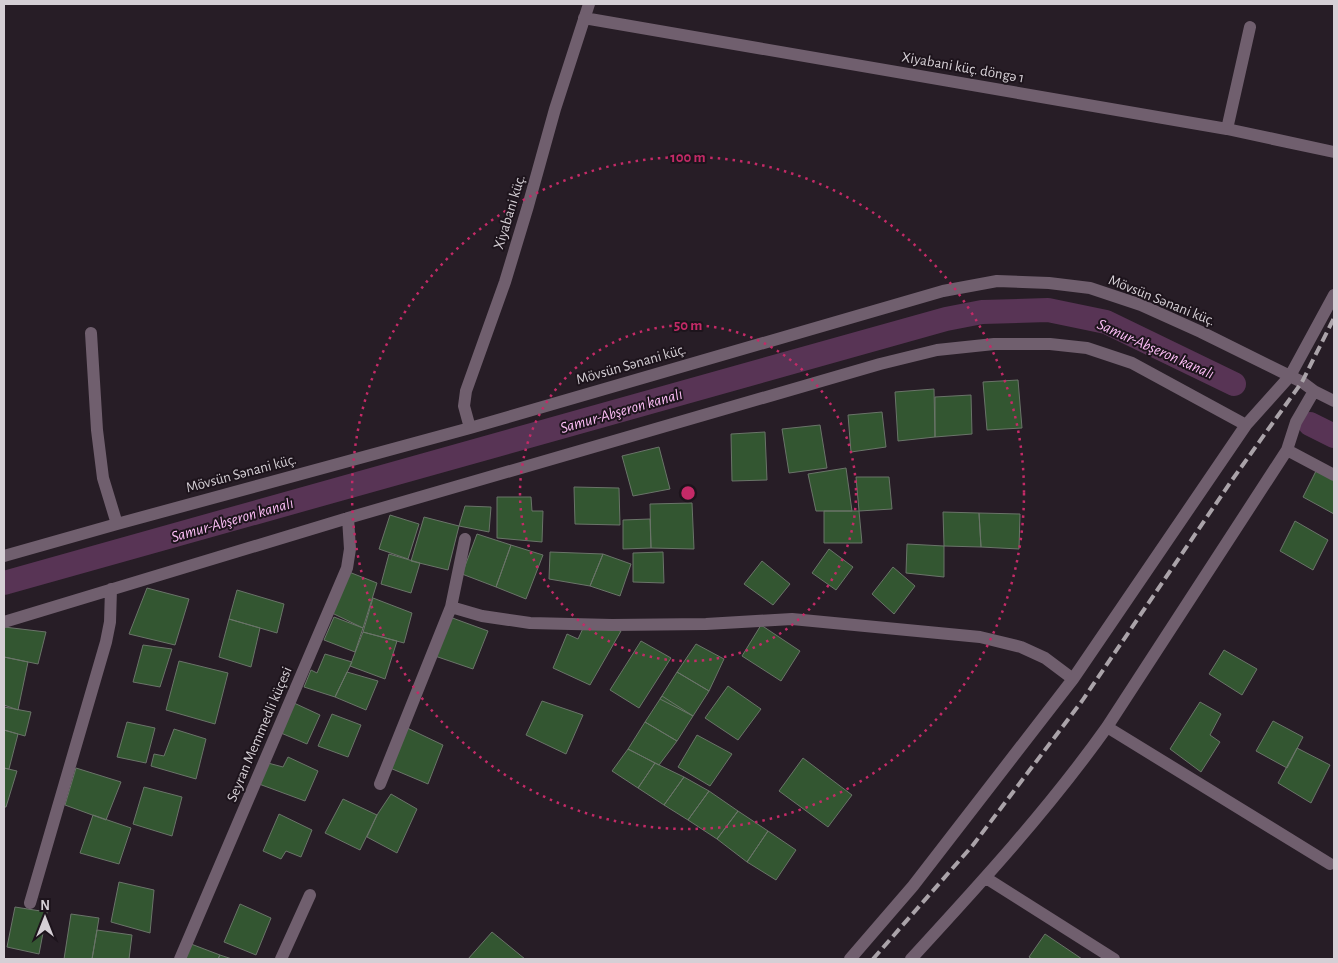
<svg xmlns="http://www.w3.org/2000/svg" width="1338" height="963" font-family="'Alegreya Sans',sans-serif">
	<style>
		.lines { fill: none; stroke-linecap: round; stroke-linejoin: round }
		.canal { stroke: #583455; stroke-width: 24 }
		.building { fill: #335631; stroke: #6a7469 }
		.minor { stroke: #705f6e; stroke-width: 12 }
		.rail { stroke: #aaa3a9; stroke-width: 4; stroke-dasharray: 10 5; stroke-linecap: butt }
		.ring { fill: none; stroke: #c42a67; stroke-width: 2.5; stroke-dasharray: 2.5 5 }
		.labels { text-anchor: middle; stroke-width: 4; stroke-linejoin: round; paint-order: stroke }
		.street-label { font-size: 15px; fill: #d5cfd5; stroke: #1d141c }
		.water-label { font-size: 16px; font-style: italic; fill: #fdbef7; stroke: #1d141c }
		.centre { fill: #c42a67; stroke: #1d141c; stroke-width: 2.5 }
		.ring-label { font-size: 15px; text-anchor: middle; font-weight: bold; fill: #c42a67; stroke: #1d141c; stroke-width: 4; stroke-linejoin: round; paint-order: stroke }
	</style>
	<rect width="100%" height="100%" fill="#271d26"/>
	<g class="lines">
		<path class="canal" d="M1310,424L1334,436
			M4,583L946,319L982,312L1048,310L1106,322L1234,384"/>
	</g>
	<path class="building" d="M1018,380L1022,428L987,430L983,382Z
		M934,389L935,437L898,441L895,392Z
		M971,395L972,434L935,437V397Z
		M882,412L886,447L851,452L848,415Z
		M820,425L827,468L789,473L782,429Z
		M765,432L767,480L732,481L731,434Z
		M659,447L670,489L633,496L622,456Z
		M846,468L852,511H816L808,474Z
		M1316,471L1334,480V514L1303,497Z
		M856,477H889L892,509L859,511Z
		M574,487L619,488L620,525L575,524Z
		M497,497H531L532,511H543L542,542L497,538Z
		M692,503L694,549L651,548L650,504Z
		M465,506L491,507L489,532L459,526Z
		M824,511H859L862,543H824Z
		M943,512L979,513L981,547L944,546Z
		M979,513L1020,514L1019,549L981,547Z
		M390,515L419,524L408,559L379,549Z
		M424,517L459,526L448,570L411,561Z
		M650,519L651,548L623,549V520Z
		M1295,521L1328,540L1313,570L1280,551Z
		M477,534L511,545L496,587L462,574Z
		M907,544L944,546V577L906,573Z
		M511,545L543,555L526,599L496,587Z
		M829,549L853,567L836,590L812,573Z
		M550,552L603,554L590,586L549,579Z
		M663,552L664,583L633,582V553Z
		M389,554L420,563L411,593L381,584Z
		M603,554L631,564L620,596L590,586Z
		M762,561L790,584L773,605L744,584Z
		M893,567L915,586L894,614L872,594Z
		M349,572L377,583L363,628L332,613Z
		M147,588L189,599L175,645L129,634Z
		M237,590L284,604L277,633L229,619Z
		M373,598L412,613L404,643L363,632Z
		M447,616L488,631L473,669L432,655Z
		M334,617L363,628L355,652L324,640Z
		M229,619L260,628L251,667L219,657Z
		M585,624L621,631L590,685L553,668L567,634L578,639Z
		M761,625L800,651L781,681L742,656Z
		M4,627L46,632L38,664L4,657Z
		M363,632L397,641L385,679L350,666Z
		M641,641L671,658L639,708L610,690Z
		M696,644L724,659L709,691L677,672Z
		M143,645L172,649L160,687L133,682Z
		M1224,650L1257,669L1242,695L1209,674Z
		M325,654L352,662L335,697L304,687L311,670L317,673Z
		M4,657L28,662L18,710L4,705Z
		M179,661L228,673L215,724L166,710Z
		M347,672L378,681L366,710L335,697Z
		M677,672L709,691L693,716L660,699Z
		M728,686L761,709L738,740L705,718Z
		M662,696L693,716L677,741L645,722Z
		M542,701L583,715L566,754L526,735Z
		M1200,702L1221,714L1210,735L1220,742L1201,772L1170,749Z
		M294,703L320,715L307,744L281,733Z
		M4,707L31,712L25,736L4,730Z
		M332,714L361,725L348,757L318,746Z
		M1273,721L1303,737L1287,768L1256,751Z
		M127,722L155,728L146,763L117,757Z
		M645,722L677,741L659,765L628,749Z
		M403,726L443,745L428,784L390,768Z
		M174,729L206,739L196,779L151,766L154,754L164,756Z
		M4,730L18,734L9,769L4,768Z
		M697,735L732,754L710,786L678,767Z
		M1297,748L1330,765L1311,803L1278,783Z
		M628,749L655,763L638,788L612,771Z
		M288,757L318,771L305,801L259,784L268,763L283,767Z
		M803,758L852,795L828,827L779,791Z
		M655,763L684,777L664,805L638,788Z
		M4,768L17,771L6,807H4Z
		M76,768L121,782L106,820L65,805Z
		M684,777L709,791L688,820L664,805Z
		M144,787L182,797L172,836L133,824Z
		M709,791L738,811L717,839L688,820Z
		M391,794L417,809L397,853L367,837L377,815Z
		M343,799L377,815L360,850L325,833Z
		M738,811L768,831L747,862L717,839Z
		M279,814L312,830L301,857L286,851L281,859L263,851Z
		M93,815L131,828L119,864L80,853Z
		M768,831L796,850L776,880L747,862Z
		M119,882L154,890L150,933L111,922Z
		M240,904L271,918L256,955L224,942Z
		M15,907L47,912L39,954L7,947Z
		M71,914L99,918L92,959H64Z
		M97,930L132,935L129,959H92Z
		M492,932L525,959H468Z
		M1045,934L1082,959H1032L1029,957Z
		M191,944L220,955L218,959H185Z
		M220,955L232,959H218Z"/>
	<g class="lines">
		<path class="minor" d="M584,18L1227,129L1334,152
			M1227,129L1250,27
			M91,333L97,430L103,478L117,524
			M470,428L464,406L466,391L505,282L528,206L555,109L589,4
			M1287,450L1334,475
			M4,556L117,524L470,428L943,291L997,281L1049,283L1090,288L1141,305L1201,332L1302,382L1314,391L1334,401
			M451,607L482,616L530,623L612,625L706,624L792,619L980,637L1021,647L1045,658L1073,679
			M4,622L348,518L880,364L937,350L994,344H1050L1087,348L1132,363L1246,425
			M1107,727L1330,864
			M380,784L451,607L465,539
			M986,878L1114,959
			M30,903L106,642L110,622L111,589
			M180,959L347,568L350,549L348,518
			M281,959L310,895
			M850,959L913,886L1073,679L1246,425L1290,376L1334,295
			M911,959C979,885 1048,810 1107,727L1287,450L1296,422L1314,391"/>
		<path class="rail" d="M873,959L973,845L1082,701L1232,480L1302,382L1334,318"/>
	</g>
	<g class="ring">
		<circle cx="688" cy="493" r="168"/>
		<circle cx="688" cy="493" r="336"/>
	</g>
	<g class="labels">
		<g class="street-label">
			<text transform="translate(963 67) rotate(10)" y="5">Xiyabani küç. döngə 1</text>
			<text transform="translate(509 212) rotate(-73)" y="5">Xiyabani küç.</text>
			<text transform="translate(1162 300) rotate(22)" y="5">Mövsün Sənani küç.</text>
			<text transform="translate(631 364) rotate(-16)" y="5">Mövsün Sənani küç.</text>
			<text transform="translate(241 473) rotate(-15)" y="5">Mövsün Sənani küç.</text>
			<text transform="translate(259 734) rotate(-67)" y="5">Seyran Memmedli küçesi</text>
		</g>
		<g class="water-label">
			<text transform="translate(1156 348) rotate(24)" y="6">Samur-Abşeron kanalı</text>
			<text transform="translate(621 410) rotate(-16)" y="6">Samur-Abşeron kanalı</text>
			<text transform="translate(232 519) rotate(-16)" y="6">Samur-Abşeron kanalı</text>
		</g>
	</g>
	<circle cx="688" cy="493" r="8" class="centre"/>
	<g class="ring-label">
		<text x="688" y="162">100 m</text>
		<text x="688" y="330">50 m</text>
	</g>
	<rect width="1338" height="963" fill="none" stroke="#d5cfd5" stroke-width="10"/>
	<g transform="translate(45 918)" stroke="#1d141c" stroke-width="4" paint-order="stroke">
	<path d="M0-4L9 19L0 12L-9 19Z" fill="#d5cfd5"/>
	<text y="-8" font-size="14" font-weight="bold" text-anchor="middle" fill="#d5cfd5">N</text>
	</g>
</svg>
